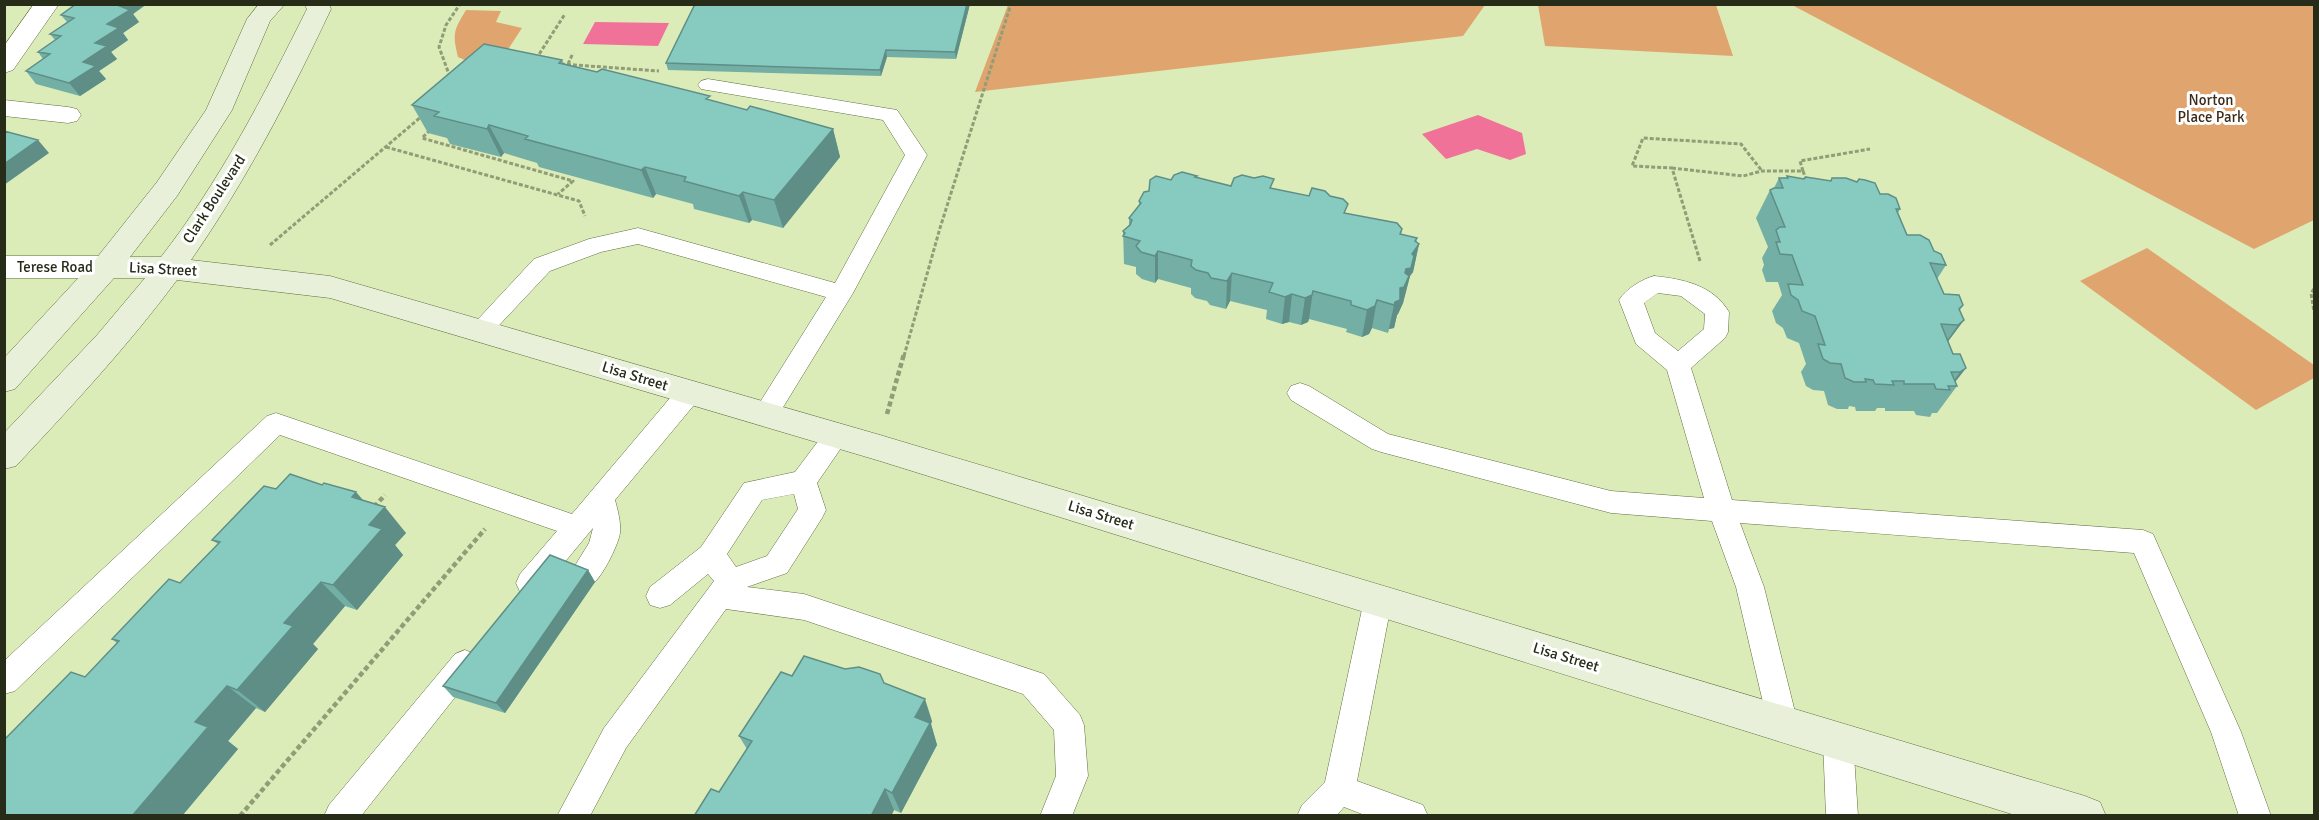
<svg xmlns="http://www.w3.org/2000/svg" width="2319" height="820" font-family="Signika,sans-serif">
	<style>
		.green { fill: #e0a56e }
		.water { fill: #f17298 }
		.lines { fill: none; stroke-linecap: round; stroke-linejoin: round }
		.lane-casing { stroke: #606e40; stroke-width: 1 }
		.street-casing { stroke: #606e40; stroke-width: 1 }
		.secondary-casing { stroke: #606e40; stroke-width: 1 }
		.path-far1 { stroke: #909d76; stroke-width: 3; stroke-dasharray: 4 2; stroke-linecap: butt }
		.path { stroke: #909d76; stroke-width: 4.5; stroke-dasharray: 5 3; stroke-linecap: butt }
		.lane { fill: #fff; fill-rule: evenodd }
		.street { fill: #fff; fill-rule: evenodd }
		.secondary { fill: #e8f0d9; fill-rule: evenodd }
		.wall { fill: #74afa5 }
		.shaded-wall { fill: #5e8e86 }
		.building { fill: #87cbc0; stroke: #5e8e86; stroke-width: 1.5 }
		.labels { text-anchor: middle; stroke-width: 6; stroke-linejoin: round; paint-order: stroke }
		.park-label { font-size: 15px; fill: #3d2b1a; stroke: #fff }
		.street-label { font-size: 15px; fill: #262c18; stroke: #fff }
	</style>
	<rect width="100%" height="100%" fill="#dbecb8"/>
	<path class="green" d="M1008,5V4L1485,5L1463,36L975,92Z
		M1538,5H1716L1733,56L1545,46Z
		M1792,5H2314V220L2254,249Z
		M466,10L501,11L496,22L522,28L507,51L467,61L458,57C452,33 454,30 466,10Z
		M2147,248L2314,365V378L2256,410L2080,281Z"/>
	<path class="water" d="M595,22L669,23L658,46L583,44Z
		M1478,115L1522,133L1526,154L1510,160L1477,149L1446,159L1422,134Z"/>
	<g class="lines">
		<defs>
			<path id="lane" d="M708,79L897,110L927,155L853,293L774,422L765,425L756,422L752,415L826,297L638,244L601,252L550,271L489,336L480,339L471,336L468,330L534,259L589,239L638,228L835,283L905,155L883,120L701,89L698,85L701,81Z
				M1654,276C1683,279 1713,285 1729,312L1728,332L1725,338L1691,368L1732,500L2143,530L2153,534L2241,732L2271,816H2239L2211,732L2134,553L1740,523L1764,587L1798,724L1794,734L1783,738L1772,734L1768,724L1736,587L1712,521L1611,513L1381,452L1372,449L1291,400L1287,393L1291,386L1300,383L1309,386L1388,434L1611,491L1704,498L1667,370L1636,344L1619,300C1626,289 1642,279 1654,276ZM1658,293L1681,296L1705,314L1704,329L1678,351L1655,333L1644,303Z
				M690,382L699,385L703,392L699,399L615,500C618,511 621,522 620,533C618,546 601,580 590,586C583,590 579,588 572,586L568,577L589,543L593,528L540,592L530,595L520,592L516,583L520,574L557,531L280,435L15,691L4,694V661L267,416L276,413L572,514L681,385Z
				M837,425L846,428L850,435L817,483L826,510L822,518L787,573L747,587L804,594L1044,674L1080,715L1084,725L1088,776L1072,816H1040L1056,776L1054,730L1023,694L804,620L726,609L626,748L590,816H557L604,728L714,581L708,574L670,605L660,608L650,605L646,596L650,587L701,547L744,483L795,472L828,428ZM794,494L798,509L767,556L736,567L727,554L762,500Z
				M1378,588L1388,591L1392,600L1357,781L1423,805L1428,816H1367L1344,807L1336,816H1297L1302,805L1325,782L1364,600L1368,591Z
				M465,650L475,654L480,663L475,672L361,816H324L329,805L455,654Z
				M1838,725L1849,730L1853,740L1858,816H1826L1823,740L1827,730Z"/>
			<path id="street" d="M34,4H59L13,70L4,73V46Z
				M4,100L68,107L77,109L81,115L77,121L68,123L4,116Z
				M4,256H106L117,260L121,267L117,274L106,278H4Z"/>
			<path id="secondary" d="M259,4H285L270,21L232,110L177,196L130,257H161C220,181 264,95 307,9L304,4H329L331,9C290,96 246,181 191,260L330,276L880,435L2085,796L2100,802L2106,816H2018L880,461L330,298L177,280C128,346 72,406 16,466L4,469V433L97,335L145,278H114L15,389L4,392V358L95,260L157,182L206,110L247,19Z"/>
		</defs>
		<use href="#lane" class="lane-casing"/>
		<use href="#street" class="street-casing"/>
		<use href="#secondary" class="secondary-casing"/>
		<path class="path-far1" d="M536,59L565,14
			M561,64L659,71
			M568,64L573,53
			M450,77L439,47L446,25L460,4
			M430,130L422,138L573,181L558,194
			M386,147L579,201L585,216
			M1672,168L1743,176L1762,171H1803L1807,182
			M1803,171L1800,161L1870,149
			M270,245L422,116
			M1700,261L1672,168L1632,166L1643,138L1741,144L1762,171
			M2314,289L2311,293L2314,312
			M904,356L940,228L1011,4"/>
		<path class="path" d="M887,414L904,354
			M374,507L385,495
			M240,816L485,529"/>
		<use href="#lane" class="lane"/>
		<use href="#street" class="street"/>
		<use href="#secondary" class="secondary"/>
	</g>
	<path class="wall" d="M695,4H970L956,59L887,57L881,76L668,70L666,63Z
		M146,5L133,14L139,22L123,33L128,40L111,52L117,59L99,71L106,79L80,96L36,84L26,71L43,59L38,52L55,40L50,34L67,22L61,15Z
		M562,60L564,64L747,110L833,129L840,157L783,228L752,220L749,223L694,209L693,204L656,194L653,198L539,167L537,163L504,153L501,157L450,144L447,138L428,133L412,105Z
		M1787,176L1880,194L1900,209L1898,213L1907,235L1934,251L1946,265L1937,279L1944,294L1963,305L1960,310L1964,320L1948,341L1953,354L1966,368L1955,382L1957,386L1937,413H1932L1930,417L1916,415L1914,411H1885V408H1877L1875,411H1856L1855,407L1849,406L1848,409H1837L1828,405L1824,391L1813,390L1806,386L1801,372L1806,364L1799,343L1787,338L1783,328L1776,323L1772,311L1782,295L1778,282H1766L1762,270L1764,265L1762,258L1768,247L1756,218L1770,190L1774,188L1779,178H1786Z
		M1197,178L1231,186L1273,188L1347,214L1402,229L1401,234L1417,238L1416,242L1419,244L1413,272L1410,276L1403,303L1398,314L1397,315L1394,328L1389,329L1388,333L1372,328L1369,334L1362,337L1346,332L1347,329L1309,319L1308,322L1301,325L1289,322L1282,324L1266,319L1267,310L1230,301L1226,309L1210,305L1207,301L1195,298L1191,294V288L1158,279L1155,283L1142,279L1136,274V267L1124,264L1123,231L1129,225V218L1139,206V201L1149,191L1171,180Z
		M276,489L363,500L406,533L395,545L403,555L357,610L345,606L313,644L318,649L265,712L256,708L228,741L238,749L182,816H4L85,677L117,643L112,639L180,583L218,544L212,540Z
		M588,570L595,582L505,713L453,697L443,686Z
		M792,676L884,683L932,721L931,724L937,745L901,813L894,810L891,816H694L719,792L747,749L739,736Z"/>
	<path class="shaded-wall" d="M118,4H146L133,14L139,22L123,33L128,40L111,52L117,59L99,71L106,79L80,96L69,83L107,24L117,5Z
		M967,4H970L956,59L955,52Z
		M886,50L887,57L881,76L880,70Z
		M489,125L504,153L501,157L487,129Z
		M833,129L840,157L783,228L774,200Z
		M38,140L49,153L4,185V164Z
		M645,167L656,194L653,198L641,170Z
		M743,192L752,220L749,223L739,196Z
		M1417,238L1414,251L1419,244L1413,272L1410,276L1403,303L1398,314L1397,315L1394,328L1389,329L1388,333L1394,305L1400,288Z
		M1158,251V279L1155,283V256Z
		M1232,273L1230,301L1226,309L1227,281Z
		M1313,291L1309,319L1308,322L1301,325L1305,298Z
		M1292,294L1289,322L1282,324L1285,297Z
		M1377,300L1372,328L1369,334L1362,337L1367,310Z
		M1964,320L1944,347L1938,353L1958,325Z
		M1966,368L1952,386H1950L1960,372Z
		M356,492L377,516L385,507L406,533L395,545L403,555L357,610L333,585L369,525L352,497Z
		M588,570L595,582L505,713L496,703Z
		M321,582L345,606L313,644L318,649L265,712L237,690L284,623Z
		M227,686L256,708L228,741L238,749L182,816H132L195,722Z
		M925,699L932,721L931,724L937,745L901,813L892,793L915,717Z
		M885,789L894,810L891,816H871Z"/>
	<path class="building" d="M76,4H118L117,5L130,10L107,24L119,28L95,43L107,46L83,62L96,66L69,83L26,71L50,54L38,52L61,36L50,34L74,18L61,15Z
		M695,4H967L955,52L886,50L880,70L666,63Z
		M484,44L562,60L559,63L597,72L602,69L710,96L706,99L747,110L750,106L833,129L774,200L743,192L739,196L684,181L686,177L645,167L641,170L525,139L528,136L489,125L487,129L434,116L439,112L412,105Z
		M4,131L38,140L4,164Z
		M1182,172L1197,176L1195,177L1231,186L1234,178L1242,175L1254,178L1263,176L1274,179L1270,188L1309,196L1312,188L1325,191L1330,196L1343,199L1348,204L1344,213L1397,223L1402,229L1400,234L1417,238L1415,241L1419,244L1412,254L1414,256L1411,268L1406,269L1405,273L1409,276L1404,287L1400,288V300L1395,302L1394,305L1377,300L1375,306L1367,310L1351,305V301L1313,291L1312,295L1305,298L1292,294L1285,297L1269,292L1273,283L1232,273L1227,281L1211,278L1208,273L1196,270L1191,266L1192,260L1158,251L1155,256L1141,252L1136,246L1140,241L1123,236L1125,233L1123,231L1130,225L1132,220L1129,218L1141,203L1139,201L1144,192L1149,191L1150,180L1156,176L1171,180L1174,175Z
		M1787,176L1804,179L1806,177L1831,181L1832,178H1846L1857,182L1859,179L1865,180L1875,183L1880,194H1888L1896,198L1900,209H1896L1907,235H1920L1929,240L1934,251L1941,254L1946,265L1930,263L1944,294L1959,295L1963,305L1959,309L1964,320L1958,325L1941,324L1953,354H1960L1966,368L1960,372H1951L1957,386H1948L1950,390L1936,389L1934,384H1904V381H1892L1894,385L1875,384L1873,380L1865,379L1866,382H1854L1845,378L1841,364L1830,363L1823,359L1818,344L1825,345L1815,316L1802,311L1798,300L1791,295L1788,284L1803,285L1792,255L1780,254L1776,242H1780L1776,230L1780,227H1785L1770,190L1774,188H1783L1779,178H1788Z
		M290,474L322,485L324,483L356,492L352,497L385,507L369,525L382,529L333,585L321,582L284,623L293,626L237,690L227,686L195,722L208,727L132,816H4V740L71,672L85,677L119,641L112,639L169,579L180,583L220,542L212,540L264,486L276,489Z
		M550,555L588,570L496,703L443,686Z
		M804,656L845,669L859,667L880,674L884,683L925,699L915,717L930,723L892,793L885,789L871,816H694L711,789L719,792L752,741L739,736L781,672L792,676Z"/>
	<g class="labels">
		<g class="park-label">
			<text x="2211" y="105">Norton<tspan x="2211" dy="17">Place Park</tspan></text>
		</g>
		<g class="street-label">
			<text transform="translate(214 199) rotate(-57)" y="5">Clark Boulevard</text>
			<text x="55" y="272">Terese Road</text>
			<text transform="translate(163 269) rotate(3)" y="5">Lisa Street</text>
			<text transform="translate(635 376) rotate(17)" y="5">Lisa Street</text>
			<text transform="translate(1101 515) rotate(17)" y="5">Lisa Street</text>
			<text transform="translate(1566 657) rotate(17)" y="5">Lisa Street</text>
		</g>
	</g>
	<rect width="2319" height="820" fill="none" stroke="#262c18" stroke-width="12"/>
</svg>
